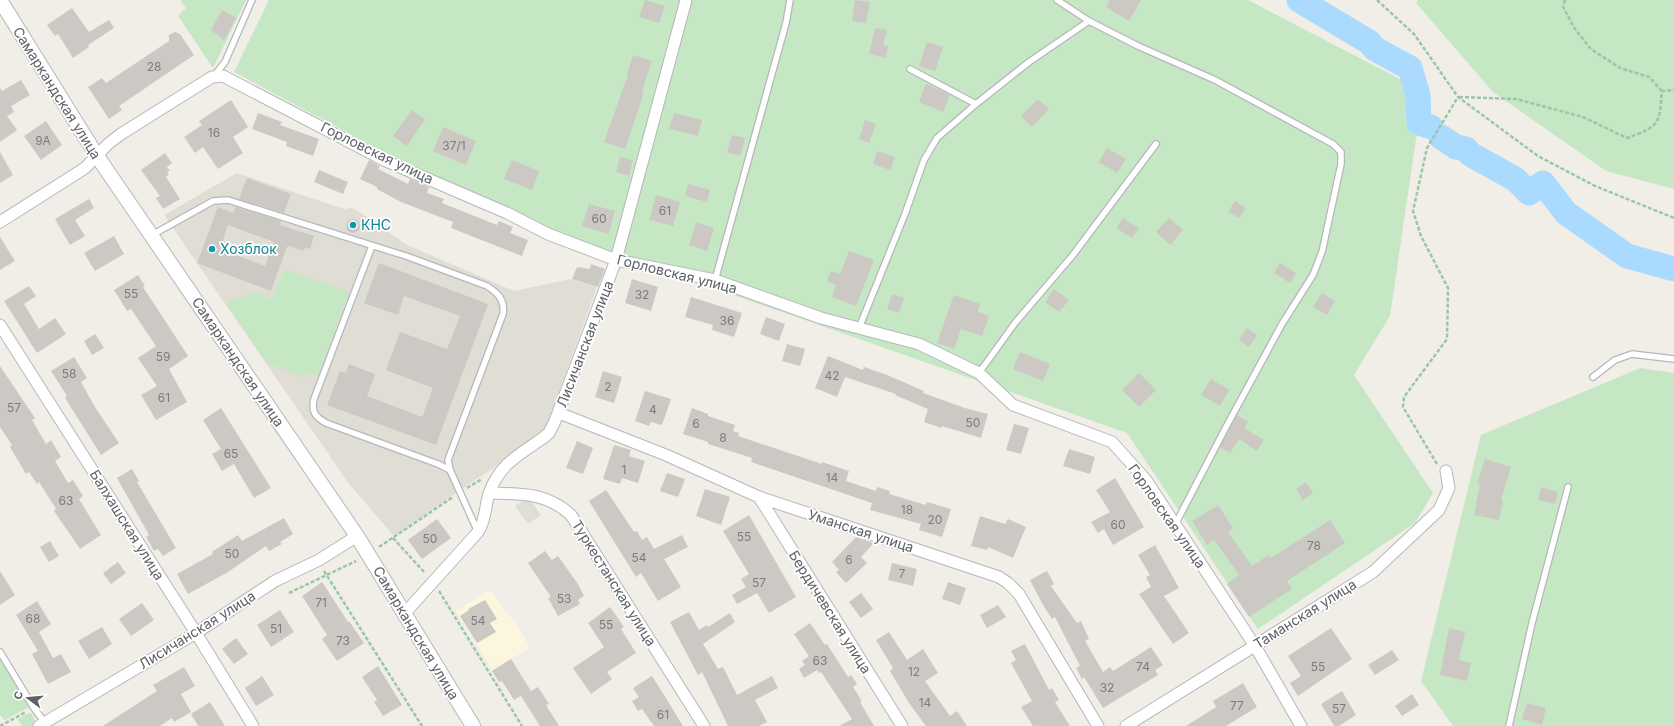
<svg xmlns="http://www.w3.org/2000/svg" width="1674" height="726" font-family="Inter,sans-serif">
	<style>
		.commercial { fill: #fdf6df }
		.industrial { fill: #dfddd9 }
		.education { fill: #e0ddd5 }
		.green { fill: #c5e7c4 }
		.lines { fill: none; stroke-linecap: round; stroke-linejoin: round }
		.river { stroke: #aadafe; stroke-width: 25 }
		.building { fill: #ccc9c4; fill-rule: evenodd }
		.service-casing { stroke: #b4b7bb; stroke-width: 8 }
		.minor-casing { stroke: #b4b7bb; stroke-width: 13 }
		.tertiary-casing { stroke: #b4b7bb; stroke-width: 16 }
		.path { stroke: #9cc6a8; stroke-width: 2.5; stroke-dasharray: 4 2; stroke-linecap: butt }
		.service { stroke: #fff; stroke-width: 5.5 }
		.minor { stroke: #fff; stroke-width: 11 }
		.tertiary { stroke: #fff; stroke-width: 14 }
		.culture-dot { fill: #0f9aa8; stroke: #fff; stroke-width: 1.5 }
		.labels { text-anchor: middle; stroke-width: 3.5; stroke-linejoin: round; paint-order: stroke }
		.number-label { font-size: 12px; fill: #7a7c7e }
		.street-label { font-size: 14px; fill: #5e6267; stroke: #fff }
		.culture-label { font-size: 14px; fill: #0d838f; stroke: #fff; text-anchor: start }
	</style>
	<rect width="100%" height="100%" fill="#f0eee7"/>
	<path class="commercial" d="M490,590L508,615L515,621L530,648L492,669L456,611Z"/>
	<path class="industrial" d="M528,497L541,515L528,524L515,506Z"/>
	<path class="education" d="M237,173L347,210L349,207L358,211L407,245L514,291L570,279L597,287L544,433L394,536L349,484L164,215Z"/>
	<path class="green" d="M180,0H246L213,68L178,16L186,8Z
		M269,0H1248L1423,91L1390,316L1354,375L1433,493L1415,523L1258,629L1127,433L614,253L584,245L380,150L234,72Z
		M1418,0H1674V189L1606,171L1493,92L1416,3Z
		M284,269L349,292L318,376L308,372L306,377L268,364L225,303L255,293L272,299Z
		M1640,368L1674,373V726H1453L1421,681L1481,435Z
		M0,658L29,707L5,720L0,715Z
		M29,713L32,714L36,724L31,726H22L18,719Z"/>
	<g class="lines">
		<path class="river" d="M1299,0L1369,42L1375,49L1410,68L1418,95L1419,123L1431,127
			M1441,137L1456,147L1466,149L1470,154L1515,179L1529,193L1543,183L1566,213L1627,256L1674,269"/>
	</g>
	<path class="building" d="M645,0L665,6L659,23L639,17Z
		M855,0L870,2L866,23L852,21Z
		M1110,0H1141L1129,21L1106,7Z
		M72,8L89,32L109,20L114,28L88,45L89,47L73,58L58,34L55,36L47,25Z
		M222,10L236,18L224,40L211,30Z
		M875,28L887,30L883,45L888,46L886,58L869,54Z
		M175,32L180,34L194,55L119,106L122,110L109,119L88,87L102,78L106,83L169,41V35Z
		M927,42L943,47L935,71L919,66Z
		M633,55L652,61L642,91L644,92L625,149L604,142L628,75L627,74Z
		M21,80L30,95L11,106L14,112L7,116L17,130L0,142V88L2,91Z
		M926,84L950,95L943,112L919,102Z
		M1038,99L1049,109L1032,127L1021,116Z
		M231,100L248,127L233,137L243,153L218,169L203,147L195,153L184,137L202,125L199,121Z
		M412,110L425,119L407,146L393,136Z
		M258,113L282,122L280,125L319,139L313,156L286,146L287,142L252,129Z
		M674,113L702,120L698,136L669,129Z
		M865,120L876,124L869,143L859,139Z
		M46,121L62,145L41,160L24,136Z
		M443,127L476,141L466,165L433,151Z
		M732,135L745,138L740,156L727,152Z
		M1107,148L1126,159L1117,173L1099,162Z
		M877,151L895,157L890,170L873,164Z
		M0,152L13,175L0,183Z
		M165,153L172,163L167,167L170,171L167,172L169,174L166,177L180,199L163,209L156,198L160,196L141,170Z
		M620,157L633,160L629,176L616,172Z
		M369,160L380,166L378,169L408,184L410,179L429,187L427,193L444,199L442,203L497,225L499,221L513,227L510,233L528,240L522,256L451,228L453,222L401,202L377,189V187L360,179Z
		M512,160L539,171L532,190L504,179Z
		M319,170L348,182L343,194L314,182Z
		M247,178L291,194L284,213L239,199Z
		M688,184L710,190L707,202L685,196Z
		M656,195L680,202L673,226L649,220Z
		M89,199L94,208L75,220L85,236L70,245L55,219Z
		M1235,201L1246,208L1239,218L1228,212Z
		M589,204L615,211L609,234L582,226Z
		M218,207L233,213L236,207L281,221L280,225L314,236L310,249L305,247L304,251L289,246L287,247L271,291L197,263ZM228,225L274,242L265,266L220,249Z
		M1123,218L1139,228L1132,238L1116,228Z
		M1169,218L1183,230L1170,245L1156,232Z
		M346 226a7 7 0 1 1 14 0a7 7 0 1 1-14 0Z
		M696,222L714,228L707,251L689,245Z
		M114,236L124,254L95,271L84,253Z
		M0,237L15,261L0,270Z
		M849,251L874,260L856,306L832,297L836,285L827,281L831,271L840,274Z
		M379,263L488,304L436,445L327,405L340,371L346,373L349,364L375,374L367,396L422,417L433,388L386,370L400,332L447,349L460,316L404,296L398,315L364,303Z
		M1280,263L1296,273L1290,283L1274,273Z
		M591,264L605,269L598,287L572,279L577,267L590,269Z
		M138,275L145,286L143,287L188,356L169,369L187,402L156,420L141,395L157,386L138,358L156,346L131,309L127,311L114,290Z
		M632,279L658,287L651,311L625,303Z
		M29,286L36,296L24,304L39,329L55,318L66,334L37,353L4,301Z
		M1054,289L1069,300L1059,312L1045,302Z
		M1322,293L1335,301L1327,315L1313,307Z
		M892,294L904,298L899,313L887,309Z
		M954,295L980,304L978,312L989,316L982,336L961,329L954,349L937,343Z
		M691,297L742,313L734,337L712,330L713,325L685,317Z
		M766,317L785,324L779,341L760,334Z
		M1247,328L1257,335L1249,347L1239,340Z
		M95,334L104,348L92,355L84,341Z
		M787,344L805,349L800,366L782,361Z
		M1020,352L1050,364L1043,381L1013,369Z
		M828,356L863,370L864,367L887,375L924,391L923,393L965,408L988,414L981,438L942,426V428L924,422L928,409L895,395L896,394L845,377L837,397L815,388Z
		M74,357L87,378L81,382L95,407L119,443L101,455L65,398L67,396L51,371Z
		M0,366L35,418L32,420L46,444L51,440L61,457L55,461L68,483L73,480L83,496L79,499L101,535L80,549L54,511L56,509L39,482L37,484L29,472L26,474L10,447L12,445L0,427Z
		M603,371L622,377L614,403L595,397Z
		M1139,373L1156,390L1139,407L1122,390Z
		M1211,379L1229,390L1220,406L1201,395Z
		M645,391L671,399L662,425L651,422L649,426L635,421Z
		M221,408L271,488L254,498L234,464L222,471L212,454L221,449L203,420Z
		M692,408L708,414V416L735,425L733,431L739,433L738,436L822,464V462L849,471L846,481L876,491L877,487L890,491L889,494L926,505L927,502L951,509L942,537L919,530L921,524L870,510L872,503L751,462L752,458L708,444V442L683,434Z
		M1237,415L1248,422L1244,428L1264,440L1257,451L1239,439L1230,453L1220,447Z
		M1014,424L1029,428L1021,454L1006,450Z
		M577,441L593,448L583,474L566,468Z
		M614,445L631,450L629,456L645,461L638,483L622,478L620,484L603,479Z
		M1069,449L1095,457L1090,474L1063,466Z
		M1485,459L1511,467L1501,500L1503,501L1499,520L1474,515L1480,484L1477,483Z
		M132,469L139,481L137,482L176,548L163,556L158,549L154,551L146,537L149,535L117,478Z
		M667,473L685,479L678,497L660,491Z
		M1115,478L1144,527L1113,545L1104,529L1098,533L1091,522L1110,512L1096,490Z
		M1306,482L1313,493L1303,500L1296,489Z
		M1541,487L1558,492L1555,504L1538,500Z
		M705,489L730,497L721,525L696,516Z
		M606,490L634,532L637,531L642,540L647,537L654,549L682,535L688,547L664,559L681,587L658,601L641,573L636,577L589,501Z
		M1218,505L1233,528L1228,532L1252,566L1269,555L1271,558L1330,520L1345,543L1287,581L1292,589L1249,617L1227,584L1239,575L1214,540L1207,545L1192,521Z
		M749,515L796,597L769,613L757,593L737,604L732,595L746,587L741,579L749,574L723,531Z
		M980,516L1005,524L1008,519L1026,527L1013,558L988,547L987,550L971,546Z
		M284,518L293,534L280,542L282,544L269,551L266,546L228,572L188,594L177,574L213,554L212,552L238,535L242,541Z
		M437,519L451,538L422,559L408,540Z
		M856,537L874,543L861,557L867,563L846,583L836,572L839,570L832,562Z
		M50,541L59,556L49,562L40,547Z
		M1155,545L1179,588L1164,596L1189,633L1173,644L1139,594L1151,587L1146,577L1150,575L1138,555Z
		M545,551L552,560L558,556L578,584L584,596L578,600L580,604L558,616L548,598L551,597L528,563Z
		M118,562L126,573L111,584L103,573Z
		M892,563L917,569L913,586L888,580Z
		M0,571L15,595L0,605Z
		M1047,571L1054,584L1051,586L1077,623L1081,621L1089,639L1085,641L1103,672L1110,667L1113,671L1151,647L1163,665L1155,670L1158,675L1103,708L1084,677L1082,679L1076,668L1080,666L1055,617L1052,619L1043,605L1030,580Z
		M322,582L348,622L349,621L364,643L337,661L322,639L327,635L302,596Z
		M948,582L966,588L960,605L942,599Z
		M861,593L873,609L861,618L849,602Z
		M485,600L497,619L490,623L496,632L477,643L460,616L469,610L468,609Z
		M37,601L51,624L39,632L53,658L61,654L71,672L48,684L32,654L38,651L16,615Z
		M142,603L154,620L131,636L119,619Z
		M998,605L1006,617L987,628L980,615Z
		M610,607L624,627L621,629L636,653L607,672L612,679L591,694L573,668L604,647L588,623Z
		M280,610L294,632L271,647L257,625Z
		M689,612L699,630L707,625L708,627L730,613L735,622L703,644L718,669L723,667L737,695L772,676L778,688L755,700L767,722L759,726H728L702,672L698,675L670,622Z
		M810,623L825,645L827,644L848,677L851,675L857,684L853,687L862,701L860,702L874,726H839L852,719L821,672L819,673L817,670L804,678L799,669L805,665L802,661L809,656L794,634Z
		M102,627L112,644L89,659L78,641Z
		M1331,628L1352,659L1298,696L1290,683L1301,676L1288,656Z
		M1449,628L1465,632L1459,660L1471,663L1467,681L1440,675Z
		M889,632L907,660L923,649L938,673L925,681L950,716L957,711L967,726H926L909,703L890,671L893,668L876,640Z
		M236,638L248,654L234,664L222,649Z
		M1025,644L1049,690L1052,688L1059,700L1055,702L1070,726H1033L1021,707L1032,701L1011,663L1016,660L1011,651Z
		M1392,650L1399,660L1375,675L1368,665Z
		M511,659L531,691L538,687L549,704L546,705L559,726H540L521,696L514,700L502,681L499,682L492,671Z
		M378,666L402,705L383,716L374,702L377,700L362,677Z
		M184,667L195,686L181,694L191,712L174,722L172,718L160,726H103L157,691L153,685Z
		M262,676L274,695L256,706L245,688Z
		M652,676L664,695L683,726H654L642,709L638,711L632,701L639,697L633,688Z
		M1243,683L1257,707L1226,726H1186L1216,707L1213,701Z
		M1342,691L1356,715L1339,726H1334L1321,704Z
		M1412,694L1419,705L1402,716L1395,706Z
		M210,702L225,726H198L191,714Z
		M1527,703L1546,708L1542,725L1522,719Z"/>
	<g class="lines">
		<defs>
			<path id="service" d="M1057,0L1089,21L1138,46L1215,80L1333,144L1341,152V164L1322,252L1313,275L1282,324L1226,427L1175,525
				M910,69L976,104
				M214,76L225,62L252,0
				M152,235L213,201L228,200L406,256L487,286C498,293 505,300 503,314L448,460L450,470L478,532
				M372,246L314,399C311,411 315,417 326,423L438,464L450,470
				M715,280L786,23L790,0
				M859,328L905,214L924,160L937,138L976,104L1029,62L1089,21
				M979,373L1015,323L1073,255L1156,144
				M1593,377L1615,360L1632,354L1674,359
				M0,652L34,708L46,724
				M1509,726L1532,623L1568,487"/>
			<path id="minor" d="M0,222L85,168L108,144L121,134L212,77L223,76L386,161L507,213L548,234L616,260L715,280L821,318L919,344L979,373L1013,405L1112,442L1146,480L1255,646L1301,726
				M0,325L196,633L253,726
				M559,413L666,455L759,497L999,577L1008,583L1019,594L1098,726
				M489,493C521,494 546,492 571,515L704,726
				M759,497L902,726
				M404,614L478,532C487,517 484,509 489,494C499,464 519,455 543,438L549,433L555,421L616,260L686,0
				M39,726L196,633L275,581L319,560L357,536
				M1126,726L1373,572L1439,510L1449,488L1446,471"/>
			<path id="tertiary" d="M0,0L97,156L357,536L473,726"/>
		</defs>
		<use href="#service" class="service-casing"/>
		<use href="#minor" class="minor-casing"/>
		<use href="#tertiary" class="tertiary-casing"/>
		<path class="path" d="M1377,0L1414,34L1458,97L1538,156L1595,186L1674,218
			M1565,0L1563,7L1575,29L1591,49L1620,68L1649,77L1662,91
			M1459,97L1516,99L1583,117L1627,138C1660,126 1659,125 1662,91L1674,90
			M1437,464L1403,407L1404,397L1447,339L1448,288L1421,236L1413,211L1427,148L1458,97
			M467,488L482,479
			M393,538L425,573
			M379,547L453,497
			M324,571L422,726
			M439,591L522,726
			M289,593L356,561
			M0,726L26,712"/>
		<use href="#service" class="service"/>
		<use href="#minor" class="minor"/>
		<use href="#tertiary" class="tertiary"/>
	</g>
	<g class="culture-dot">
		<circle cx="353" cy="225" r="4"/>
		<circle cx="212" cy="249" r="4"/>
	</g>
	<g class="labels">
		<g class="number-label">
			<text x="154" y="71">28</text>
			<text x="214" y="137">16</text>
			<text x="43" y="145">9А</text>
			<text x="454" y="150">37/1</text>
			<text x="665" y="215">61</text>
			<text x="599" y="223">60</text>
			<text x="131" y="298">55</text>
			<text x="642" y="299">32</text>
			<text x="727" y="325">36</text>
			<text x="163" y="361">59</text>
			<text x="69" y="378">58</text>
			<text x="832" y="380">42</text>
			<text x="608" y="391">2</text>
			<text x="164" y="402">61</text>
			<text x="14" y="412">57</text>
			<text x="653" y="414">4</text>
			<text x="973" y="427">50</text>
			<text x="696" y="428">6</text>
			<text x="723" y="442">8</text>
			<text x="231" y="458">65</text>
			<text x="624" y="474">1</text>
			<text x="832" y="482">14</text>
			<text x="66" y="505">63</text>
			<text x="907" y="514">18</text>
			<text x="935" y="524">20</text>
			<text x="1118" y="529">60</text>
			<text x="744" y="541">55</text>
			<text x="430" y="543">50</text>
			<text x="1314" y="550">78</text>
			<text x="232" y="558">50</text>
			<text x="639" y="562">54</text>
			<text x="849" y="564">6</text>
			<text x="902" y="578">7</text>
			<text x="759" y="587">57</text>
			<text x="564" y="603">53</text>
			<text x="321" y="607">71</text>
			<text x="33" y="623">68</text>
			<text x="478" y="625">54</text>
			<text x="606" y="629">55</text>
			<text x="276" y="633">51</text>
			<text x="343" y="645">73</text>
			<text x="820" y="665">63</text>
			<text x="1143" y="671">74</text>
			<text x="1318" y="671">55</text>
			<text x="914" y="676">12</text>
			<text x="1107" y="692">32</text>
			<text x="925" y="707">14</text>
			<text x="1237" y="710">77</text>
			<text x="1339" y="713">57</text>
			<text x="663" y="719">61</text>
		</g>
		<g class="street-label">
			<text transform="translate(57 93) rotate(58)" y="5">Самаркандская улица</text>
			<text transform="translate(377 153) rotate(26)" y="5">Горловская улица</text>
			<text transform="translate(677 274) rotate(14)" y="5">Горловская улица</text>
			<text transform="translate(585 344) rotate(-69)" y="5">Лисичанская улица</text>
			<text transform="translate(238 362) rotate(56)" y="5">Самаркандская улица</text>
			<text transform="translate(1167 516) rotate(55)" y="5">Горловская улица</text>
			<text transform="translate(127 525) rotate(58)" y="5">Балхашская улица</text>
			<text transform="translate(861 531) rotate(18)" y="5">Уманская улица</text>
			<text transform="translate(614 583) rotate(58)" y="5">Туркестанская улица</text>
			<text transform="translate(830 612) rotate(58)" y="5">Бердичевская улица</text>
			<text transform="translate(1305 614) rotate(-32)" y="5">Таманская улица</text>
			<text transform="translate(197 630) rotate(-32)" y="5">Лисичанская улица</text>
			<text transform="translate(416 633) rotate(59)" y="5">Самаркандская улица</text>
		</g>
		<g class="culture-label">
			<text x="361" y="230">КНС</text>
			<text x="220" y="254">Хозблок</text>
		</g>
	</g>
	<g transform="translate(28 698) rotate(286)" stroke="#ffffff" stroke-width="3" paint-order="stroke">
	<path d="M0-3L7 15L0 10L-7 15Z" fill="#5e6267"/>
	<text y="-6" font-size="11" font-weight="bold" text-anchor="middle" fill="#5e6267">С</text>
	</g>
</svg>
